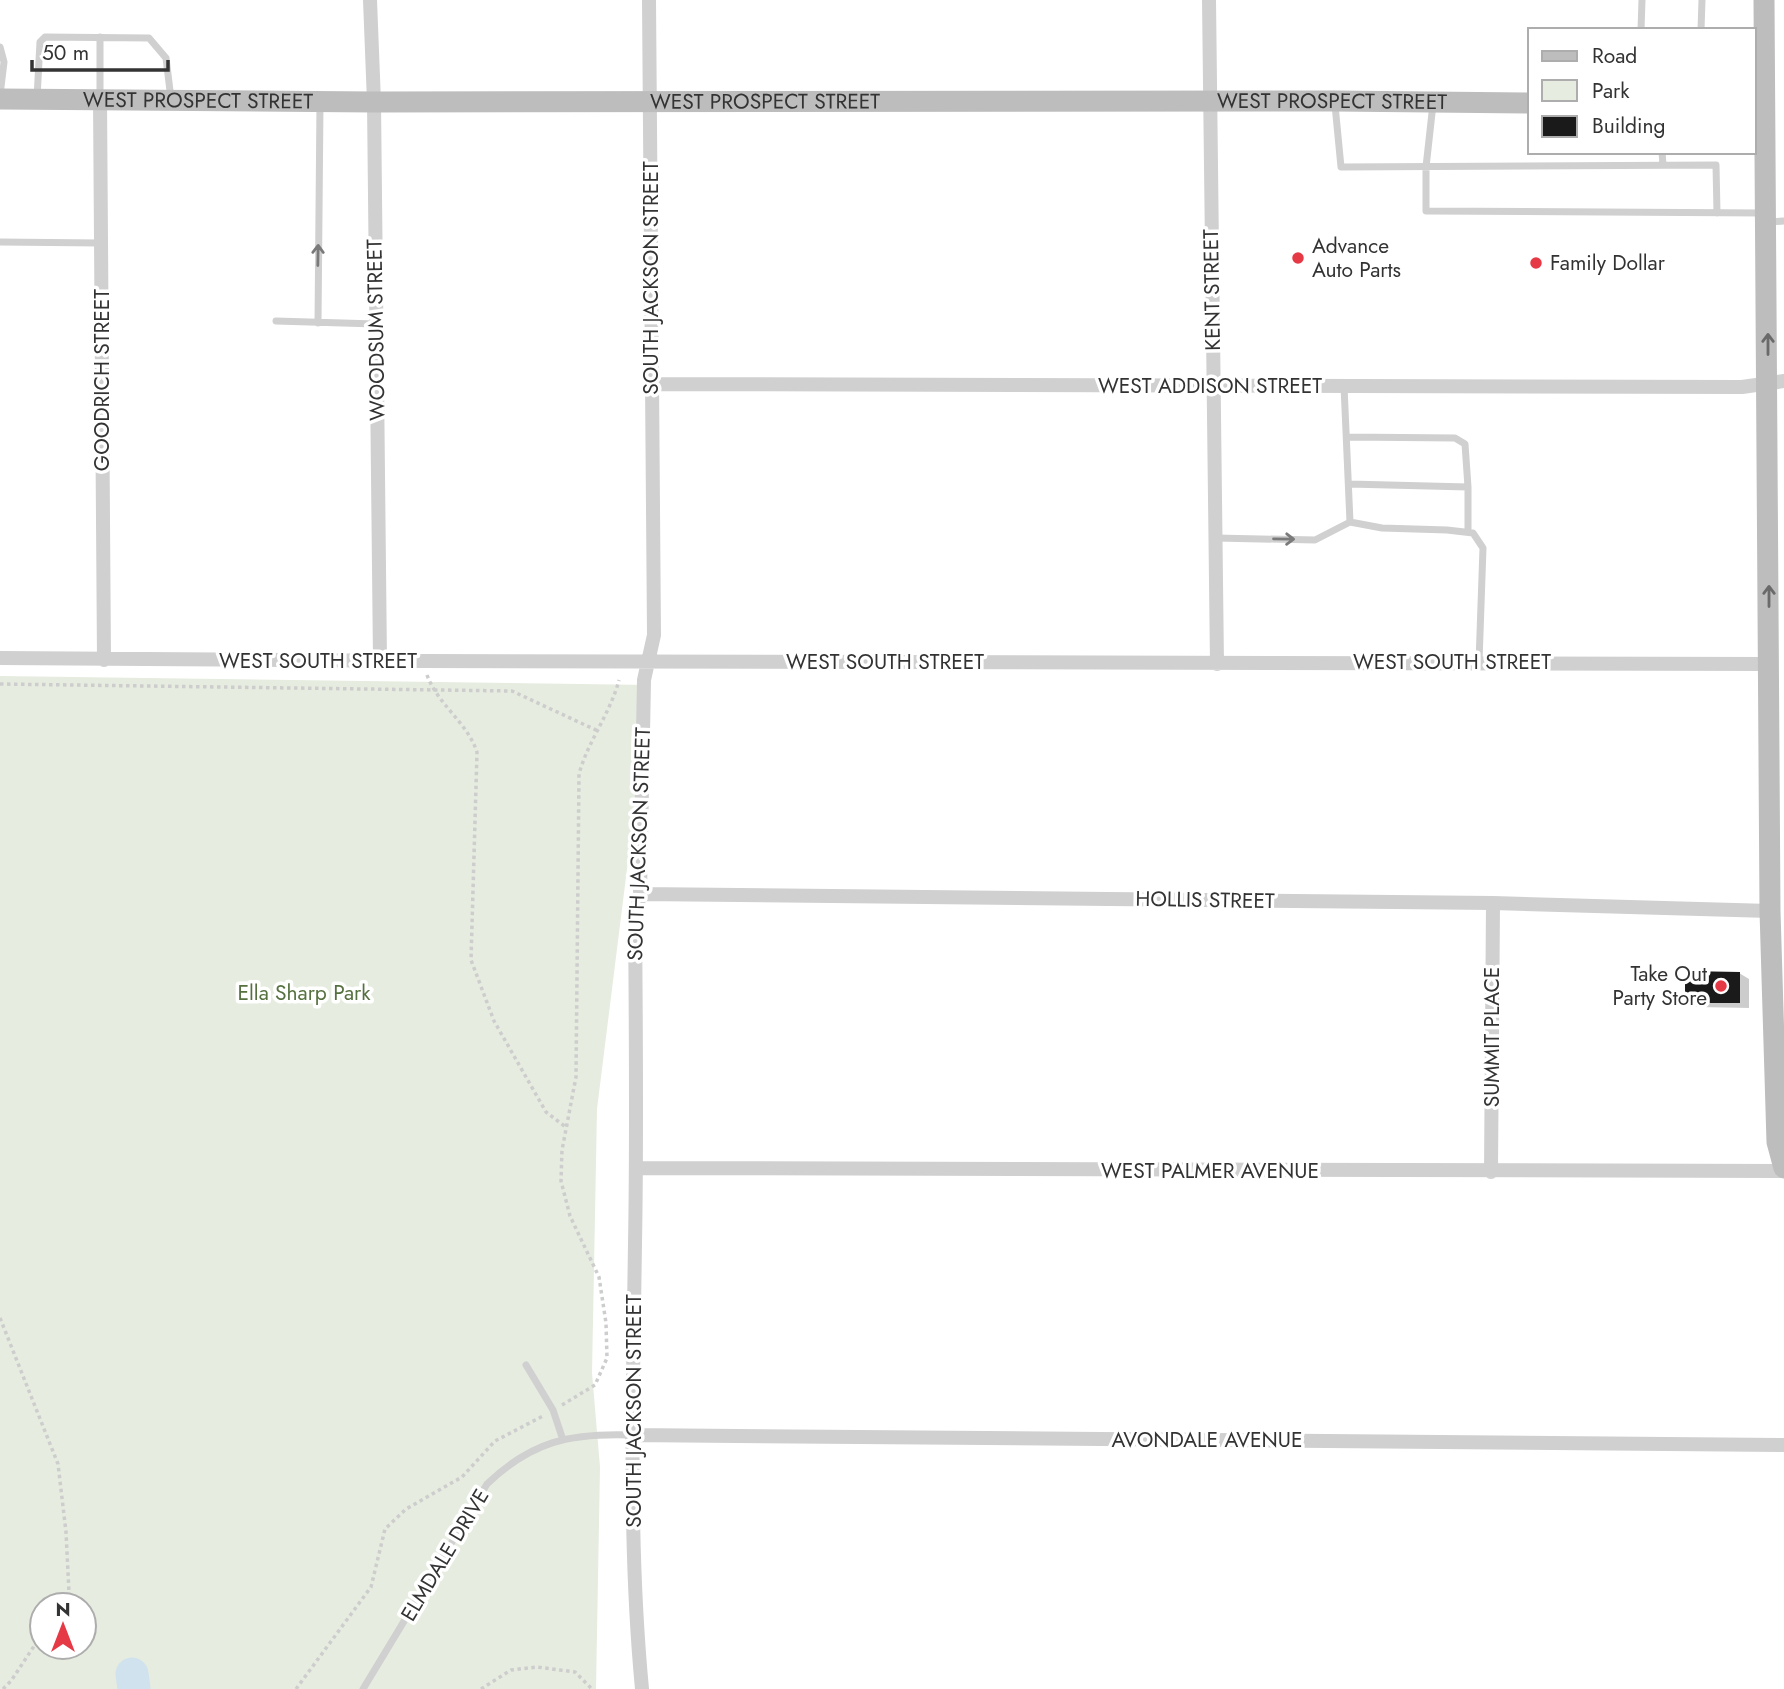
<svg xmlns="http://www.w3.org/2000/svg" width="1784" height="1689" font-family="Jost,sans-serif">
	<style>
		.green { fill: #e6ecdf; fill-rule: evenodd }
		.shadow { fill: #0003 }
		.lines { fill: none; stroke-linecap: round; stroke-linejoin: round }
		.river { stroke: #cfe2ee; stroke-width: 33 }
		.building { fill: #1a1a1a }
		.path { stroke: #cdcdcd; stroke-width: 3.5; stroke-dasharray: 3.5 3.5; stroke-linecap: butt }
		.lane { stroke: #d0d0d0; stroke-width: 7 }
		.street { stroke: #d0d0d0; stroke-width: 14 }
		.secondary { stroke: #bdbdbd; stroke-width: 21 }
		.oneway { stroke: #7a7a7a }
		.oneway2 { stroke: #6a6a6a }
		.poi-dot { fill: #e63946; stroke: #fff; stroke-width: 2.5 }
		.labels { text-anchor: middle; stroke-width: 7; stroke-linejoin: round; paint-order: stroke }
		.street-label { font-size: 21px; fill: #333; stroke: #fff }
		.poi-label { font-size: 21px; fill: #333; stroke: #fff; text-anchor: start }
		.park-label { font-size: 21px; fill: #56703f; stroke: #fff }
	</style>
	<rect width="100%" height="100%" fill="#fff"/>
	<path class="green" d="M0,676L650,685L597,1109L592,1373L600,1467L596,1689H0ZM42,1605H84V1647H42Z"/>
	<path class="shadow" d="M1739,973L1749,979V1008L1697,1007L1687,1002Z"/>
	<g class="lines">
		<path class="river" d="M132,1674L134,1689"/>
	</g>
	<path class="building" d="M1685,971L1740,972V1003H1685Z"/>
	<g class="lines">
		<path class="path" d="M427,675C438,705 467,722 477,752L471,960L494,1021L546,1112L567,1128
			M0,684L512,691L598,731
			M0,1318L58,1464L66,1532L69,1593L61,1605
			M562,1405L595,1385L607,1358L606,1323L599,1277L570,1216L561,1181L562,1150L576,1077L579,774C588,741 610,714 619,680
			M3,1689L11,1681L42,1634
			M296,1689L371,1587L385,1529L406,1509L462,1477L495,1441L543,1416
			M481,1689L511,1670L537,1667L575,1672L592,1689"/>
		<path class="lane" d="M1641,30L1642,0
			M1701,30L1702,0
			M0,47L4,62L0,95
			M100,96V37
			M37,98L40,42L45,37L149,38L166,58L171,99
			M1433,104L1426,167V211L1763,213
			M1335,105L1341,167L1716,165L1717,213
			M1662,152L1663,165
			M1768,222L1784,221
			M0,242L100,243
			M276,321L376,324
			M318,323L320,103
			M1344,386L1350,522
			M1347,437L1455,438L1465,444L1468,487V532
			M1349,484L1468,487
			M1216,538L1315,540L1350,522L1382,528L1447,530L1473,533L1483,548L1479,662
			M526,1365L553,1410L563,1440
			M363,1689L487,1484C532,1441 570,1433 631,1435"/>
		<path class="street" d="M370,0L374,102L380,661
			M1209,0L1217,664
			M100,99L104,660
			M651,384L1742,387L1784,381
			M0,658L422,661L1770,664
			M640,894L1493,903L1770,911
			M637,1168L1784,1171
			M1491,1172L1493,903
			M631,1435L1784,1445
			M642,1689C628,1541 633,1392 635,1243C637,1135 636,1027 635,919L640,894L644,680L654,635L649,0"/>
		<g class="secondary">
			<path d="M1764,0L1770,911L1777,1142L1784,1168"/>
			<path id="s1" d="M0,99L374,102L1335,101L1530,103"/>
		</g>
	</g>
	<defs><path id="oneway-shaft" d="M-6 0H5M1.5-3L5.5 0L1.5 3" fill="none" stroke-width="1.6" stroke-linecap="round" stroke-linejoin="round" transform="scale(1.75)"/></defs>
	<g class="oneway">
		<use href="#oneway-shaft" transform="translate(318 255) rotate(-89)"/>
		<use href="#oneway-shaft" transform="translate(1284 539) rotate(1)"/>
	</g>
	<g class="oneway2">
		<use href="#oneway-shaft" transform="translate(1768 344) rotate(-90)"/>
		<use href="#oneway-shaft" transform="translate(1769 596) rotate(-90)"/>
	</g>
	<g class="poi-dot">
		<circle cx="1298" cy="258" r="7"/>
		<circle cx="1536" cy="263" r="7"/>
		<circle cx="1721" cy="986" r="7"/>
	</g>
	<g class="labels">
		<g class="street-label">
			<text dy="7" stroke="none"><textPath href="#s1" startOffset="198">WEST PROSPECT STREET</textPath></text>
			<text dy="7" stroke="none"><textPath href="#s1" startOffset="765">WEST PROSPECT STREET</textPath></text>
			<text dy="7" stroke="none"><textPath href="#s1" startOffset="1332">WEST PROSPECT STREET</textPath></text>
			<text transform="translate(651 278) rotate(-90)" y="7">SOUTH JACKSON STREET</text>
			<text transform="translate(1212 290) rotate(-91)" y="7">KENT STREET</text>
			<text transform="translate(376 330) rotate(-91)" y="7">WOODSUM STREET</text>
			<text transform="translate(102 380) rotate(-90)" y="7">GOODRICH STREET</text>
			<text x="1210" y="393">WEST ADDISON STREET</text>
			<text x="318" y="668">WEST SOUTH STREET</text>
			<text x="885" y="669">WEST SOUTH STREET</text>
			<text x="1452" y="669">WEST SOUTH STREET</text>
			<text transform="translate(639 844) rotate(-88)" y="7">SOUTH JACKSON STREET</text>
			<text transform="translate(1205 900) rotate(1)" y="7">HOLLIS STREET</text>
			<text transform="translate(1492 1037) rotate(-90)" y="7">SUMMIT PLACE</text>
			<text x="1210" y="1178">WEST PALMER AVENUE</text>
			<text transform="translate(634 1411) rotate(-90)" y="7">SOUTH JACKSON STREET</text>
			<text x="1207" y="1447">AVONDALE AVENUE</text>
			<text transform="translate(445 1555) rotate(-59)" y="7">ELMDALE DRIVE</text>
		</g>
		<g class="poi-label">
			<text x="1312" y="253">Advance<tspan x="1312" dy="24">Auto Parts</tspan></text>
			<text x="1550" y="270">Family Dollar</text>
			<text x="1707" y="981" text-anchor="end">Take Out<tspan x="1707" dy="24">Party Store</tspan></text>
		</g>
		<g class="park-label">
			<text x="304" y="1000">Ella Sharp Park</text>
		</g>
	</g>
	<rect x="1528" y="28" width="228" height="126" fill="#ffffff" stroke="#adadad" stroke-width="2"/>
	<rect x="1542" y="51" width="35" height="10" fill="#bdbdbd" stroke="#adadad" stroke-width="2"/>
	<text x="1592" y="63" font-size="21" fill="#333333">Road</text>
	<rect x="1542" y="80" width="35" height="21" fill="#e6ecdf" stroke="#adadad" stroke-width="2"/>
	<text x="1592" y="98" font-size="21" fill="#333333">Park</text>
	<rect x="1542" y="116" width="35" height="21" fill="#1a1a1a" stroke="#adadad" stroke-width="2"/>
	<text x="1592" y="133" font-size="21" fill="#333333">Building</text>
	<g transform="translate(63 1626)"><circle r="33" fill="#ffffff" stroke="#adadad" stroke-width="2"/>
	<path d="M0-5L12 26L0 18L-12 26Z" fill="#e63946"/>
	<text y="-10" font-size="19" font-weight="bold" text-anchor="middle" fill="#333333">N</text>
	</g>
	<path d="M32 60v10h136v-10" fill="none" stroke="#333333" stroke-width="3.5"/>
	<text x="42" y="60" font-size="21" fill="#333333" stroke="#ffffff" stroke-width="5" paint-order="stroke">50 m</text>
</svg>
